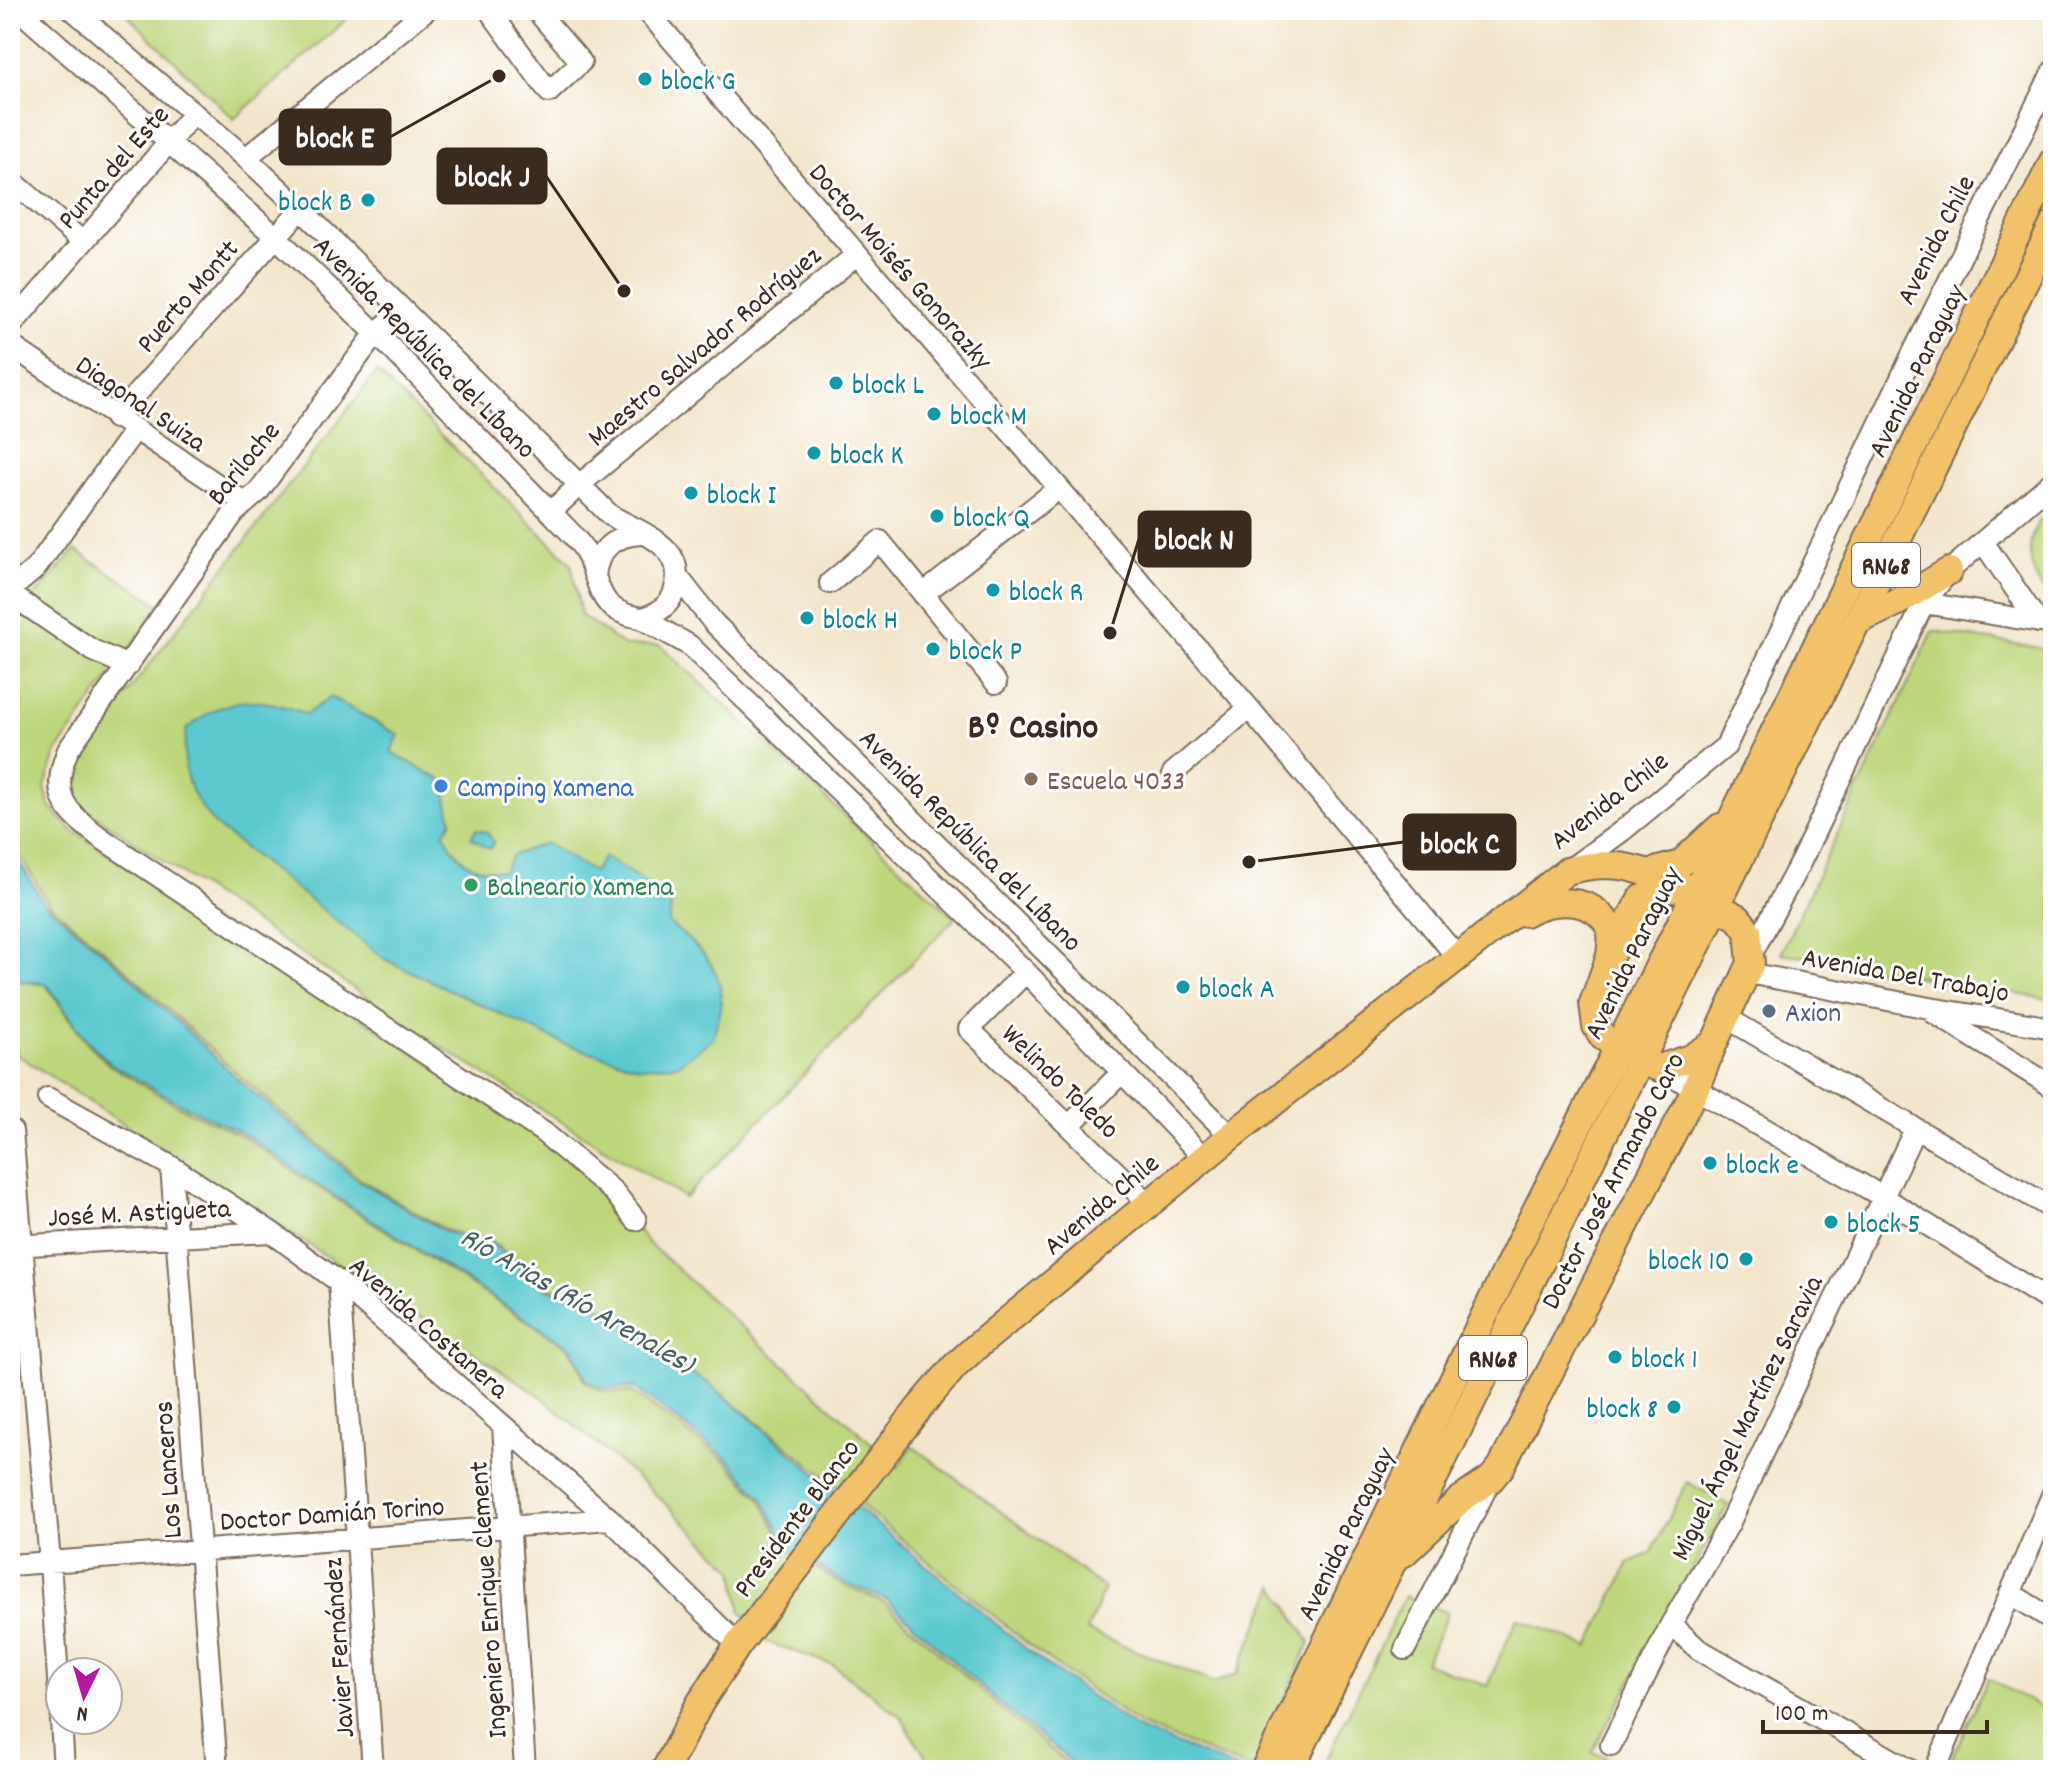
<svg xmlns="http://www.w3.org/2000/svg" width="2063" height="1780" font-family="Dekko,sans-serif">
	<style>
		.green { fill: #bdd67b; stroke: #7c804c; stroke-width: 2 }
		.water { fill: #5cc9d1; stroke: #4c7a78; stroke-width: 2 }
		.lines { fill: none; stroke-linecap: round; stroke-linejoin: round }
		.minor-casing { stroke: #7b6b5b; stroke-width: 24 }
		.major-casing { stroke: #7b6b5b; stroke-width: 30 }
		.minor { stroke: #fff; stroke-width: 20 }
		.major { stroke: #f2c26a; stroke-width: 26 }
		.culture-dot { fill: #0f9aa8; stroke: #fff; stroke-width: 3 }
		.education-dot { fill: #8d6e63; stroke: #fff; stroke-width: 3 }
		.shop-dot { fill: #3f7fe0; stroke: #fff; stroke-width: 3 }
		.leisure-dot { fill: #2e9e5b; stroke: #fff; stroke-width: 3 }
		.service-dot { fill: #5c6f8a; stroke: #fff; stroke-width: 3 }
		.labels { text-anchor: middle; stroke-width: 6; stroke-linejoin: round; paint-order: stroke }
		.shield { fill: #fff; stroke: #766a62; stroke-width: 2 }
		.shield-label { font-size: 26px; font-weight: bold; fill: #3b2a1e }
		.culture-label { font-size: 28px; fill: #0d838f; stroke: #fff; text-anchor: start }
		.street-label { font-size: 28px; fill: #3b2a1e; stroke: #fff }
		.education-label { font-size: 28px; fill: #785e54; stroke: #fff; text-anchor: start }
		.shop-label { font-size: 28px; fill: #366cbe; stroke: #fff; text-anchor: start }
		.leisure-label { font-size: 28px; fill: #27864d; stroke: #fff; text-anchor: start }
		.service-label { font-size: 28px; fill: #4e5e75; stroke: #fff; text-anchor: start }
		.water-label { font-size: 30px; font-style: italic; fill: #47625d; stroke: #fff }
		.district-label { font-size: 36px; font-weight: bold; fill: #3b2a1e; stroke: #fff }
		.leader { fill: none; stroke: #3b2a1e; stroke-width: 3 }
		.callout-dot { fill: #3b2a1e; stroke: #fff; stroke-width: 3 }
		.callout { fill: #3b2a1e; stroke: #3b2a1e; stroke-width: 3 }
		.callout-label { font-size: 30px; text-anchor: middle; font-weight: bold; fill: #fff }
	</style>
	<rect width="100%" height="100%" fill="#fff"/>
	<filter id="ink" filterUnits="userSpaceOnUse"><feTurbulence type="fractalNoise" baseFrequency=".0125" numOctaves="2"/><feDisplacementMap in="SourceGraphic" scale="16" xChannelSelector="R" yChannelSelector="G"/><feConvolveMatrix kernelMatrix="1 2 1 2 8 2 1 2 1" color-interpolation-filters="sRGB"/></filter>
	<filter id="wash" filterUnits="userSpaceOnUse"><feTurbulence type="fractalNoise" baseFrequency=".006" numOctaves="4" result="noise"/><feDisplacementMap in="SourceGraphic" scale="32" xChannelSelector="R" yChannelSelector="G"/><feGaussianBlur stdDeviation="1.8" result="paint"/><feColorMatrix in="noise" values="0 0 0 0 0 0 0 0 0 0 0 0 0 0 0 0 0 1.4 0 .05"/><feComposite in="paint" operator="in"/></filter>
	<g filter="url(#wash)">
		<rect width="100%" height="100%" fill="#f2e5cb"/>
		<path class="green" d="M136,10H357L234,119L129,17Z
			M377,372L571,563L581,615L624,646L660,645L955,918L685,1198L447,1051L73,801L66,772Z
			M2053,510V599C2031,583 2023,547 2038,523C2042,518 2049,514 2053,510Z
			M75,550L160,605L56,753L45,787L50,807L72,830L542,1136L610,1193L647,1242L898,1467L912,1446L1104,1588L1087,1631L1215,1683L1237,1674L1275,1586L1310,1642L1253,1770L1140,1725L1040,1654L834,1483L707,1382L666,1359L643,1327L576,1295L543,1286L492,1241L448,1231L360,1179L244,1080L112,957L49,904L10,839V607L20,613Z
			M1933,631L2053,650V1000L1781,953Z
			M10,980L46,985L86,1041L109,1065L178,1106L245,1137L303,1178L571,1349L585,1381L602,1391L633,1392L726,1461L761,1500L784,1547L841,1584L884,1602L1000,1708L1076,1770H934L900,1716L833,1665L764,1641L741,1611L734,1570L648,1487L539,1395L10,1050Z
			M1687,1482L1728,1505L1592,1752L1637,1770H1321L1405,1596L1448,1613L1425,1663L1487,1686L1517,1618L1589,1647L1629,1563L1651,1553Z
			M1988,1678L2053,1714V1770H1947Z"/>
		<path class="water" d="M330,697L399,735L391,752L443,781L452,821L444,833C459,863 470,870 503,871L513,855L546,843L593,872L604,857L672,898L669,923C692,942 719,962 721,994C722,1008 716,1025 713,1039L677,1065L640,1067L564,1044L386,960L214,824C187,790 181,774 186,730C228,693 257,696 307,714Z
			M476,829L487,832L494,842L490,849L471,837Z
			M10,847L45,904L109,957L241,1082L355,1178L446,1232L491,1243L543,1288L575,1297L644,1330L664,1360L707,1382L1036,1657L1138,1729L1241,1770H1082L1000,1704L886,1599L843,1582L786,1545L763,1499L728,1459L635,1388H602L586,1379L572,1348L313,1182L245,1134L179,1103L111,1064L86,1039L47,984L10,979Z"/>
	</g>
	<g filter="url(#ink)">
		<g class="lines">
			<defs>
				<path id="minor" d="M19,10L275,236L391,348L572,534C578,541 584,548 587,555C602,590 598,611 641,618C655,616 670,605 674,592C690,546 640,533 610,515L301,209L246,158L73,10
					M489,10L549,92L581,62L536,10
					M646,10L1249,708L1458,958
					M246,158L426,10
					M10,179L83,242
					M403,310L376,333L258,492L234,513L68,750C49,796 65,811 101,838L543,1132L614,1192L636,1220
					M10,327L193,114
					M10,345L245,503
					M115,418L301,209
					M551,512L578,486L856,255
					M1983,542L2038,622
					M595,577C597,549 615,535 642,534
					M678,577L713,622L1231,1136
					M830,583L880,541L996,683
					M10,590L36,568L134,431
					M10,594L92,650L128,666
					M923,594L1059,488
					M1924,603L2053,624
					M641,618L689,645L1026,972L1204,1158
					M1173,773L1249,708
					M1570,869L1622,831L1726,746L1912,355L2053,71
					M1752,953L1800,863L1924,603L1949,571L2053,481
					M1026,972L969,1029L1150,1205
					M1748,973L1924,1007L2053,1028
					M1934,1013L2053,1087
					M1727,1018L2053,1209
					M1659,1068L1883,1197L2053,1303
					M48,1098L171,1166L271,1232L339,1282L610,1519L738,1645
					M1069,1126L1122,1072
					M12,1131L50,1562L60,1708
					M171,1166L217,1770
					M11,1246L271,1232
					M339,1282L373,1770
					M503,1426L525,1770
					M10,1565L610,1519
					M2010,1593L2053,1620
					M1671,1624L1698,1649L1910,1770
					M1405,1649L1491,1479
					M61,1720L64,1770
					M1611,1745L1671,1624L1729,1524L1915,1129
					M1935,1770L2053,1493"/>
				<path id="major" d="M1858,621L1896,603L1949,571
					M1648,873L1680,864L1720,827
					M1686,887L1738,918L1748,931L1751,963L1714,1043L1691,1058L1659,1068L1640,1061L1603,1037L1596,1026L1593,1003L1610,956L1641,899L1658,891Z
					M1525,913C1551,897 1596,896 1610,929C1613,938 1611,947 1610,955
					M1404,1553L1460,1500L1491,1479L1501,1467L1695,1090L1714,1043
					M665,1770L700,1703L738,1645L919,1408L955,1366L977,1346L1231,1136L1567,871C1616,857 1641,870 1686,887
					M1264,1770L1520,1242L1696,892L2053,161
					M1290,1770L2053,225"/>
			</defs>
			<use href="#minor" class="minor-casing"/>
			<use href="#major" class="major-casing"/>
			<use href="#minor" class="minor"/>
			<use href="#major" class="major"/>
		</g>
	</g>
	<g class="culture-dot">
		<circle cx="645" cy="79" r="8"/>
		<circle cx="368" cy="200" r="8"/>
		<circle cx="836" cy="383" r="8"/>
		<circle cx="934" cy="414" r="8"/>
		<circle cx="814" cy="453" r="8"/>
		<circle cx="691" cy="493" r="8"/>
		<circle cx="937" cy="516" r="8"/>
		<circle cx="993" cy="590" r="8"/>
		<circle cx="807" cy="618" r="8"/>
		<circle cx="933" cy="649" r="8"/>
		<circle cx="1183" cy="987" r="8"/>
		<circle cx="1710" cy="1163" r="8"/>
		<circle cx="1831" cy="1222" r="8"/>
		<circle cx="1746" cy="1259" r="8"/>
		<circle cx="1615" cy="1357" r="8"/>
		<circle cx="1674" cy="1407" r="8"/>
	</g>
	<circle class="education-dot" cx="1031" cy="779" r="8"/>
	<circle class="shop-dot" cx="441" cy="786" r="8"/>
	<circle class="leisure-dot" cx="471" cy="885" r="8"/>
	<circle class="service-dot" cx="1769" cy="1011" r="8"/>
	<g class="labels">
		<g class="shield">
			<rect x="1852" y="543" width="68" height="44" rx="6"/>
			<rect x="1459" y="1336" width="68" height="44" rx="6"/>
		</g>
		<g class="shield-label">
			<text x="1886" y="574">RN68</text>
			<text x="1493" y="1367">RN68</text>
		</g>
		<g class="culture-label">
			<text x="661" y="89">block G</text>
			<text x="352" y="210" text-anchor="end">block B</text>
			<text x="852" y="393">block L</text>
			<text x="950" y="424">block M</text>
			<text x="830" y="463">block K</text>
			<text x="707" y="503">block I</text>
			<text x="953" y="526">block Q</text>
			<text x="1009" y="600">block R</text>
			<text x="823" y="628">block H</text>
			<text x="949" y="659">block P</text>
			<text x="1199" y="997">block A</text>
			<text x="1726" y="1173">block e</text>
			<text x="1847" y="1232">block 5</text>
			<text x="1730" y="1269" text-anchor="end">block 10</text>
			<text x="1631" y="1367">block 1</text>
			<text x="1658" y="1417" text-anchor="end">block 8</text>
		</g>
		<g class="street-label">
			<text transform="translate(112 166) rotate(-49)" y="10">Punta del Este</text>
			<text transform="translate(1934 239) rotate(-63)" y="10">Avenida Chile</text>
			<text transform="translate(902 265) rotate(49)" y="10">Doctor Moisés Gonorazky</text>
			<text transform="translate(186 295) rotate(-49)" y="10">Puerto Montt</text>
			<text transform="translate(703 345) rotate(-40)" y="10">Maestro Salvador Rodríguez</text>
			<text transform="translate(426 346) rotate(45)" y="10">Avenida República del Líbano</text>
			<text transform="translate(1915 370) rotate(-64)" y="10">Avenida Paraguay</text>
			<text transform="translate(142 402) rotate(34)" y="10">Diagonal Suiza</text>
			<text transform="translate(242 462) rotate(-51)" y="10">Bariloche</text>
			<text transform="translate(1608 799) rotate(-38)" y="10">Avenida Chile</text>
			<text transform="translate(972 839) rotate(45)" y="10">Avenida República del Líbano</text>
			<text transform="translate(1631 952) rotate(-64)" y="10">Avenida Paraguay</text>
			<text transform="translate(1906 973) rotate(10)" y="10">Avenida Del Trabajo</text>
			<text transform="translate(1062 1080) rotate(44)" y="10">Welindo Toledo</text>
			<text transform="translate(1611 1180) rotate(-63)" y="10">Doctor José Armando Caro</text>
			<text transform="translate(1100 1203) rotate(-40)" y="10">Avenida Chile</text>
			<text transform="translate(139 1211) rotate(-3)" y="10">José M. Astigueta</text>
			<text transform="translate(430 1326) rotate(41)" y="10">Avenida Costanera</text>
			<text transform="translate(1745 1417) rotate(-64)" y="10">Miguel Ángel Martínez Saravia</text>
			<text transform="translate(166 1470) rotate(-94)" y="10">Los Lanceros</text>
			<text transform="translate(332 1512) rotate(-4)" y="10">Doctor Damián Torino</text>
			<text transform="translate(795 1517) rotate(-53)" y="10">Presidente Blanco</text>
			<text transform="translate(1344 1533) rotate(-64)" y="10">Avenida Paraguay</text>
			<text transform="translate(486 1600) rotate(-94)" y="10">Ingeniero Enrique Clement</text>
			<text transform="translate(337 1648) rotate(-94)" y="10">Javier Fernández</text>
		</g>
		<g class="education-label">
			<text x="1047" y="789">Escuela 4033</text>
		</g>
		<g class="shop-label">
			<text x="457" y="796">Camping Xamena</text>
		</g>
		<g class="leisure-label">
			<text x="487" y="895">Balneario Xamena</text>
		</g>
		<g class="service-label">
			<text x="1785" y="1021">Axion</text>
		</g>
		<g class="water-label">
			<text transform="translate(578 1299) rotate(30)" y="10">Río Arias (Río Arenales)</text>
		</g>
		<g class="district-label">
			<text x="1033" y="737">Bº Casino</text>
		</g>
	</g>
	<path class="leader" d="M499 76L390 137M624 291L546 176M1110 633L1139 539M1249 862L1404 842"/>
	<g class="callout-dot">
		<circle cx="499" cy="76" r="8"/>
		<circle cx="624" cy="291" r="8"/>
		<circle cx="1110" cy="633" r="8"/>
		<circle cx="1249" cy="862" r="8"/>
	</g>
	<g class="callout">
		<rect x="280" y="110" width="110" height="54" rx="8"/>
		<rect x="438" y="149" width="108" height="54" rx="8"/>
		<rect x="1139" y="512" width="111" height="54" rx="8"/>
		<rect x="1404" y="815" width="111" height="54" rx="8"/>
	</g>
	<g class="callout-label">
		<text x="335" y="147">block E</text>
		<text x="492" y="186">block J</text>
		<text x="1194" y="549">block N</text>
		<text x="1460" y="853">block C</text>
	</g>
	<rect width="2063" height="1780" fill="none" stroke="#fff" stroke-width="40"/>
	<g transform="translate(84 1696) rotate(185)"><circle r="38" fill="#ffffff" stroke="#b1aaa5" stroke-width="2"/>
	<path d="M0-6L14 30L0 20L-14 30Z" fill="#b5179e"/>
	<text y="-12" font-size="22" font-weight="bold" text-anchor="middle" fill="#3b2a1e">N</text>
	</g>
	<path d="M1763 1720v12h224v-12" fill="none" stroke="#3b2a1e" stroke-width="4"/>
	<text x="1775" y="1720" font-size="24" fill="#3b2a1e" stroke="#ffffff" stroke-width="6" paint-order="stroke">100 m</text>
</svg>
